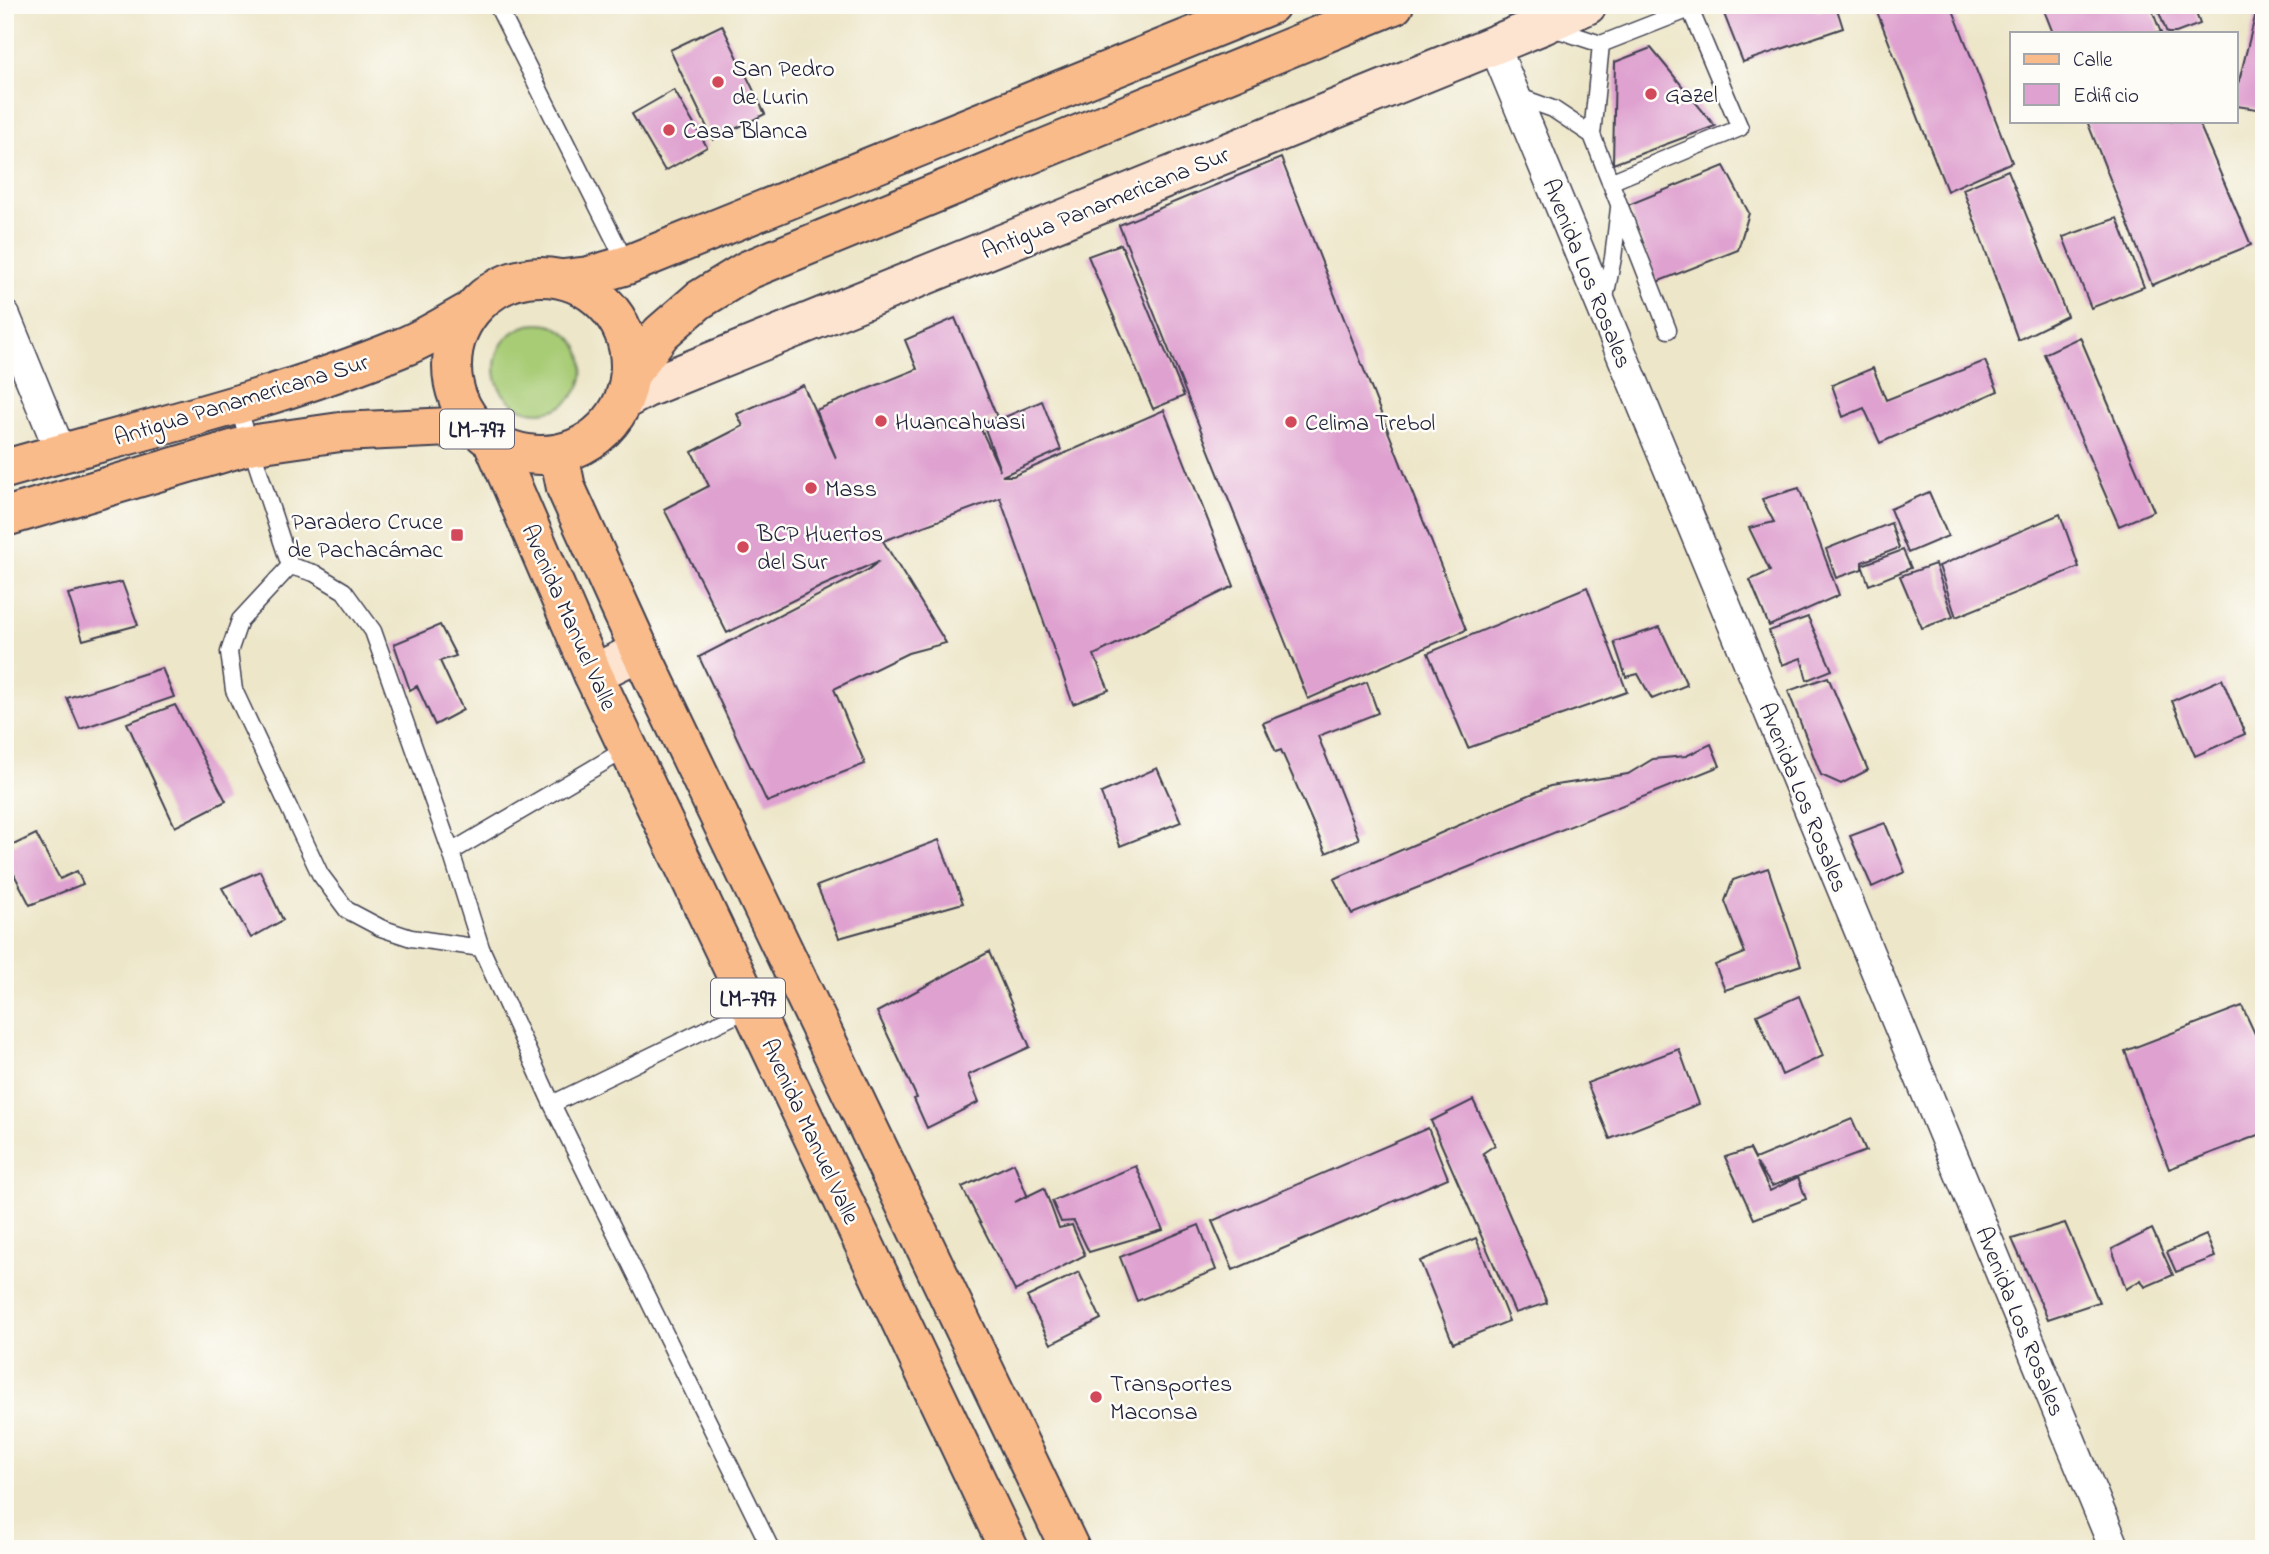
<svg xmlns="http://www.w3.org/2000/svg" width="2269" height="1554" font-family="'Indie Flower',sans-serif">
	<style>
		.green { fill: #a8cc76; stroke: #657758; stroke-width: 2 }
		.building { fill: #dfa1d0 }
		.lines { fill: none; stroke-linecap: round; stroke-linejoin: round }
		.lane-casing { stroke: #403f50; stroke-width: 19 }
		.street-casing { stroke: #403f50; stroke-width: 33 }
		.secondary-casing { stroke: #403f50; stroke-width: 42 }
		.primary-casing { stroke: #403f50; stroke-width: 42 }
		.lane { stroke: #fff; stroke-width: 16 }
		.street { stroke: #fff; stroke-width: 30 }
		.secondary { stroke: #fde4d1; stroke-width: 38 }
		.primary { stroke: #fabb8b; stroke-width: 38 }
		.poi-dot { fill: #d1495b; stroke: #fdfcf7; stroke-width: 2.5 }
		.labels { text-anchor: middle; stroke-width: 5; stroke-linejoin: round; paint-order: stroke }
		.shield { fill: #fdfcf7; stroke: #646373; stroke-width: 2 }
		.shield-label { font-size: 23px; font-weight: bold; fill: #22223b }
		.poi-label { font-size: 24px; fill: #22223b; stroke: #fdfcf7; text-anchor: start }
		.street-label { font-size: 24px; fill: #22223b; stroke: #fdfcf7 }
	</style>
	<rect width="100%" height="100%" fill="#fdfcf7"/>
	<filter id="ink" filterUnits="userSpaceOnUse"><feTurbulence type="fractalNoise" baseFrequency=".0143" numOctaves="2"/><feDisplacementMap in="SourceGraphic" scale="14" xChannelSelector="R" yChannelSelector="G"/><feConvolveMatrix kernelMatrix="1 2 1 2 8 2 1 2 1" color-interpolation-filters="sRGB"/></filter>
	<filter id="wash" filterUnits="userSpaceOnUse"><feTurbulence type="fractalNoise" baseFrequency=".00686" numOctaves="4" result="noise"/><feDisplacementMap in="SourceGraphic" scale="28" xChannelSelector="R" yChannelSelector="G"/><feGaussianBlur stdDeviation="1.57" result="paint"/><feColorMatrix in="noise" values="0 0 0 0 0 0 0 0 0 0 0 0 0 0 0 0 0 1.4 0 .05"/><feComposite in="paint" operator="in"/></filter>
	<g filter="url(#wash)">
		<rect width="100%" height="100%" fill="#ede6c9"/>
		<path class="green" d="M495 368a44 44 0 1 1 88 0a44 44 0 1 1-88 0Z"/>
		<g id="blocks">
			<path class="building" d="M1731,5H1815L1817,11L1836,6L1843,28L1743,62L1722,9Z
				M1887,5H1951L2012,162L1947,191L1876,9Z
				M2042,5H2150L2161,33H2053Z
				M2156,5H2193L2200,24L2176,33H2167Z
				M2258,5H2264V110L2236,106V93Z
				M722,25L765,114L713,140L670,50Z
				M1651,48L1715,126L1613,164L1615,62Z
				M674,90L707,147L665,171L632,114Z
				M2087,121H2198L2251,245L2152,285Z
				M1281,158L1466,630L1308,699L1119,225Z
				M1724,166L1749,213L1738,250L1657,282L1628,205Z
				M2008,170L2067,316L2018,340L1963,189Z
				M2117,218L2144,287L2091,308L2063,237Z
				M1121,244L1184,396L1153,409L1088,256Z
				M955,318L997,417L979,425L1000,470L984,426L1042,401L1061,450L1002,476H1013L1164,410L1234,586L1094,655L1109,690L1073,704L1000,498L883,541L946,643L908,653L834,689L865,764L767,802L699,657L868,570L879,561L822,586L727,633L664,509L709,486L692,452L743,426L737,414L803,385L836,458L816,410L917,369L905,340Z
				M2080,337L2154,511L2119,526L2044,354Z
				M1985,361L1998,391L1880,443L1864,408L1843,417L1832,385L1873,368L1886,400Z
				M1799,488L1839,595L1769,626L1750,580L1770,571L1749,528L1774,522L1762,499Z
				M1929,492L1948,536L1908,553L1890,509Z
				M2060,514L2079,567L1956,617L1939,566Z
				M1891,523L1899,548L1862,562V565L1903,550L1911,568L1869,585L1862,565V569L1836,578L1826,549Z
				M1935,564L1953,617L1922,628L1900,576Z
				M122,582L138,625L83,640L68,594Z
				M1587,587L1627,692L1468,748L1428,653Z
				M1808,617L1832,670L1807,680L1801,658L1782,665L1769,631Z
				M440,625L456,656L440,661L463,710L435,725L417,686L410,690L394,644Z
				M1660,627L1687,685L1652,699L1638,674L1626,677L1614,642Z
				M162,668L174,697L80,729L67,698Z
				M1828,677L1868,770L1841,784L1821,775L1788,691Z
				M2222,679L2245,734L2195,756L2172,701Z
				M1367,682L1378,713L1318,736L1359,839L1326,853L1281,750L1276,752L1263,723Z
				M175,705L226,801L175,827L127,723Z
				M1711,744L1720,766L1352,914L1334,879L1550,786L1628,774L1653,759L1686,756Z
				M1157,768L1181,822L1120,846L1101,793Z
				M1885,823L1905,872L1872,887L1850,836Z
				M36,834L60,879L77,871L83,884L30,905L5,857V849Z
				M939,840L963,903L839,938L817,886Z
				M1768,868L1801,965L1725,990L1715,965L1745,953L1725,901L1733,880Z
				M260,871L283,920L251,938L222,888Z
				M989,952L1030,1047L968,1075L979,1102L927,1128L914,1099L917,1098L877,1012Z
				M1799,996L1823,1056L1782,1075L1757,1015Z
				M2242,1006L2264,1053V1133L2169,1169L2125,1051Z
				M1679,1049L1699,1104L1610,1139L1587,1083Z
				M1473,1100L1495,1145L1483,1153L1547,1303L1515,1313L1431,1121Z
				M1852,1119L1866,1151L1772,1186L1756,1162L1770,1191L1798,1177L1806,1199L1754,1219L1725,1157L1750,1149L1755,1159Z
				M1428,1128L1448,1178L1233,1270L1212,1221Z
				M1014,1163L1027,1195L1015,1202L1044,1188L1059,1228L1072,1225L1085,1255L1015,1291L962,1187Z
				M1136,1166L1163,1230L1089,1252L1074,1221L1061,1222L1052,1201Z
				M2065,1223L2099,1302L2048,1319L2012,1239Z
				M1199,1225L1216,1270L1137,1301L1120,1257Z
				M2152,1229L2173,1275L2145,1287L2141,1280L2126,1289L2112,1249Z
				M2206,1235L2215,1257L2176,1272L2167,1252Z
				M1476,1238L1509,1321L1453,1343L1420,1261Z
				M1079,1272L1101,1319L1051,1344L1027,1297Z"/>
		</g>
	</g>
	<g filter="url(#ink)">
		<use href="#blocks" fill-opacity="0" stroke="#403f50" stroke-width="2"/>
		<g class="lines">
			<defs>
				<path id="lane" d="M497,5L627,265
					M1549,27L1601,44L1690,9L1692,5
					M1601,44L1592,135L1668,330
					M1514,95L1553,109L1592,135
					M1610,182L1740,128L1690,9
					M1604,303L1613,258L1619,208
					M237,404L290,566L240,620L229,652L234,690L320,874L347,910L381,928L411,938L481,948L552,1104L771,1549
					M290,566L314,573L344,591L373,631L451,852L481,948
					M451,852L628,748
					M552,1104L752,1007"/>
				<path id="street" d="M1494,45L2115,1549
					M5,316L61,453"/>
				<path id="secondary" d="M624,400L644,389L1543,25L1587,5
					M593,674L640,651"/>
				<path id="primary" d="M452 366a89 89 0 1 1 178 0a89 89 0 1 1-178 0Z
					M563,279L589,276L627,265L1270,5
					M631,373L661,333L699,300L748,270L1394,5
					M494,444L593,674L1009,1549
					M559,454L566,488L640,651L1070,1549
					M5,469C138,431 275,400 403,347C426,338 447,324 469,312
					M5,517L249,445L340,432L474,426"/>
			</defs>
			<use href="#lane" class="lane-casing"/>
			<use href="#street" class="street-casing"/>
			<use href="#secondary" class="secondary-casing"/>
			<use href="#primary" class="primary-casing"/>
			<use href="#lane" class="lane"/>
			<use href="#street" class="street"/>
			<use href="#secondary" class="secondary"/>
			<use href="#primary" class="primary"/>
		</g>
	</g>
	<g class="poi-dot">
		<circle cx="718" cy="82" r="7"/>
		<circle cx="1651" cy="94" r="7"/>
		<circle cx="669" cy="130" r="7"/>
		<circle cx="881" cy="421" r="7"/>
		<circle cx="1291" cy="422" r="7"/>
		<circle cx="811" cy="488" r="7"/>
		<rect x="450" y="528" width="14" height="14" rx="3.5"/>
		<circle cx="743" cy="547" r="7"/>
		<circle cx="1096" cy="1397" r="7"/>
	</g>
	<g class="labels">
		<g class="shield">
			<rect x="440" y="409.5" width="74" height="39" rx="5"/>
			<rect x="711" y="978.5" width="74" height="39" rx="5"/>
		</g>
		<g class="shield-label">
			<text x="477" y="437">LM-797</text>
			<text x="748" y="1006">LM-797</text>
		</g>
		<g class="poi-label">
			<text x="732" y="76">San Pedro<tspan x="732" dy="28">de Lurin</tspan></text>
			<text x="1665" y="102">Gazel</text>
			<text x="683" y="138">Casa Blanca</text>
			<text x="895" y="429">Huancahuasi</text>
			<text x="1305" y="430">Celima Trebol</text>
			<text x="825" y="496">Mass</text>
			<text x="443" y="529" text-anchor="end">Paradero Cruce<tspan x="443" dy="28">de Pachacámac</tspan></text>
			<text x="757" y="541">BCP Huertos<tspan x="757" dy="28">del Sur</tspan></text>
			<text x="1110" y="1391">Transportes<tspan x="1110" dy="28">Maconsa</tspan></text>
		</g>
		<g class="street-label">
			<text transform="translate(1105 202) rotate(-22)" y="8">Antigua Panamericana Sur</text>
			<text transform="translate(1588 273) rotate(68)" y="8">Avenida Los Rosales</text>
			<text transform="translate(241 399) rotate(-17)" y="8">Antigua Panamericana Sur</text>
			<text transform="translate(570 617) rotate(66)" y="8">Avenida Manuel Valle</text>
			<text transform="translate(1804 797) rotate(68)" y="8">Avenida Los Rosales</text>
			<text transform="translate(811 1131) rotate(65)" y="8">Avenida Manuel Valle</text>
			<text transform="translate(2021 1321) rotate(68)" y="8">Avenida Los Rosales</text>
		</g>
	</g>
	<rect width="2269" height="1554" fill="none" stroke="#fdfcf7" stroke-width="28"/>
	<rect x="2010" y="32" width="228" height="91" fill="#fdfcf7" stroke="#a5a5ac" stroke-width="2"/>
	<rect x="2024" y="54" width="35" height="10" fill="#fabb8b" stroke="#a5a5ac" stroke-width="2"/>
	<text x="2073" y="66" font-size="21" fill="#22223b">Calle</text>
	<rect x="2024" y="84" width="35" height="21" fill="#dfa1d0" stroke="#a5a5ac" stroke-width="2"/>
	<text x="2073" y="102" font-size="21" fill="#22223b">Edificio</text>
</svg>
